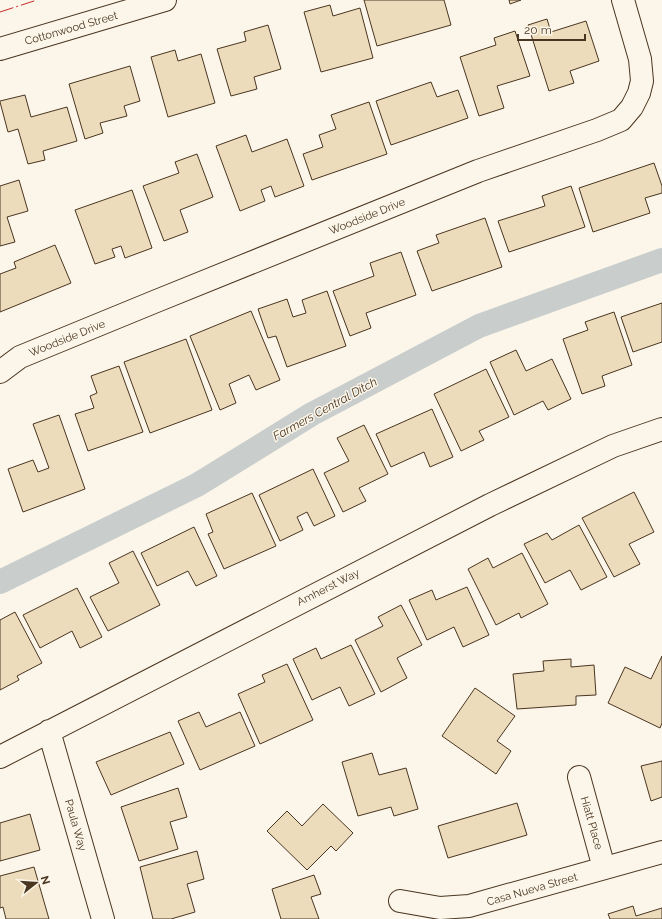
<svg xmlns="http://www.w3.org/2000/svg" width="662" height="919" font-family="Raleway,sans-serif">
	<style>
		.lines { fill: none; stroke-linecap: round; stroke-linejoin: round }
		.canal { stroke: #c9cecd; stroke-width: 24 }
		.building { fill: #ecdcbc; stroke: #4a3520 }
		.minor-casing { stroke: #4a3520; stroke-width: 24 }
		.minor { stroke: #fbf6e9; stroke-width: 22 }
		.power { stroke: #c62828; stroke-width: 1; stroke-dasharray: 14 3 2 3; stroke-linecap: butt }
		.labels { text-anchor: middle; stroke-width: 3; stroke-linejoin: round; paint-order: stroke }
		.street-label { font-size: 11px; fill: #4a3520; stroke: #fbf6e9 }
		.water-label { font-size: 12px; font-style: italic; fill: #4a3520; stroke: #fbf6e9 }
	</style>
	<rect width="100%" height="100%" fill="#fbf6e9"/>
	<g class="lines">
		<path class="canal" d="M0,582L197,485L312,414L479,326L662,260"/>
	</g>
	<path class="building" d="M364,0H444L451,25L377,46Z
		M509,0H521L510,4Z
		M330,5L333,16L360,8L373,58L321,72L304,12Z
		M547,19L551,32L586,21L599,61L570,71L574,83L549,91L528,25Z
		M268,25L281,69L254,77L257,89L231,96L217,49L246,41L244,32Z
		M515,31L530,76L497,86L504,108L479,116L460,57L496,45L494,38Z
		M175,50L178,61L201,54L215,103L168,117L151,57Z
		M130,66L140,101L124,106L127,116L100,123L103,133L85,139L69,84Z
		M431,82L437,97L458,90L468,118L391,145L376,101Z
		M25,95L31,117L67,107L77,141L43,151L45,160L28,164L18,129L8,132L0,102V101Z
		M369,102L387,154L312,180L303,154L323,147L319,135L336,129L331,115Z
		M246,135L252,152L287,139L304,186L275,197L271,186L261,190L265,201L240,211L216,146Z
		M197,154L213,197L180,210L188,232L164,241L143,186L179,173L175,162Z
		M654,163L662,186V193L645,198L650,213L593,232L579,188Z
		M19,180L28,211L7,217L15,242L0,246V186Z
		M571,186L585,227L509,252L498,221L545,206L542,196Z
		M132,190L152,248L125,258L121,246L112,249L115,257L95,264L75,210Z
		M485,218L502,267L432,291L417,251L439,243L436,235Z
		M55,245L71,283L0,312V274L16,268L14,262Z
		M401,252L416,295L366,313L371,328L350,336L333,291L374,276L370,263Z
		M327,291L346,346L287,367L276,336L268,338L258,309L287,299L293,317L306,313L302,300Z
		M662,303V342L633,352L621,317Z
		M251,311L280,380L256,390L249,375L229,384L236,403L220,410L190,336Z
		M614,312L632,365L602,376L605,386L582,394L563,339L588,330L585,322Z
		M186,339L212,410L150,433L124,362Z
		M516,350L526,371L552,359L571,399L548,410L543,401L514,415L490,362Z
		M119,366L143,432L88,451L75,414L94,408L90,396L97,393L91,376Z
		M486,369L509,417L479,431L484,440L461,451L434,394Z
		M432,409L453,457L430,467L424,452L391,467L376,434Z
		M59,415L85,489L23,512L8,469L33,460L38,472L49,468L33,424Z
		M364,425L388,474L359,488L366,501L343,512L324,473L349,461L337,438Z
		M313,469L335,516L314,526L307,512L297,517L303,530L280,541L259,495Z
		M634,492L654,532L629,544L640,564L614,577L582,518Z
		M252,493L276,546L224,569L208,534L213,532L206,514Z
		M579,525L607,577L581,590L570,570L545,583L524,544L547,533L552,540Z
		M194,527L217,576L196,586L188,571L157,586L141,553Z
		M133,551L160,605L108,631L90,597L119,583L109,563Z
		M522,553L548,604L521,618L519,613L496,625L468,569L488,558L493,568Z
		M467,587L489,635L463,647L454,627L427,640L409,600L432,590L436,600Z
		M77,588L102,637L80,648L72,631L40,648L23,615Z
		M401,605L422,645L397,658L407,678L381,692L355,640L383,626L378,617Z
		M15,612L42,663L17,676L19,680L0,690V620Z
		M351,645L375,694L349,706L340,687L312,700L293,659L316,648L321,659Z
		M662,656V723L660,728L608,703L625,667L651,679Z
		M571,659V667L594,665L596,695L576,696V705L517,709L513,674L544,671L543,661Z
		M287,664L313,720L260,744L238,694L265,682L262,675Z
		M475,688L515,716L497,741L511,751L496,774L442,736Z
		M199,712L206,727L240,712L255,746L200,770L178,721Z
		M170,732L184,764L111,795L96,762Z
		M372,753L379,775L406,768L418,809L394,816L391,807L358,816L342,762Z
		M662,761V797L651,801L641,766Z
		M178,788L187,817L170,822L178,849L139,861L121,807Z
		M517,803L527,835L448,858L438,826Z
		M323,804L353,833L336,851L331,846L307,870L267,831L287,811L302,826Z
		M30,814L40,850L0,861V823Z
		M197,851L204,879L187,884L195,912L171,919H153L140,867Z
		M34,867L49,919H6L3,907L0,908V876Z
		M314,875L321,894L311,897L319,919H281L272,889Z
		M633,906L636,916L662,908V919H610L608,914Z"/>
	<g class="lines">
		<defs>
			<path id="minor" d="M0,49L165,0
				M0,372L20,357L154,302L478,171L597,130L621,120L632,107L639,93L642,81L640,59L623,0
				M49,731L103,919
				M0,757L490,505L613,446L662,429
				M579,777L604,868
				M400,901L440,908L469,906L662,852"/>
		</defs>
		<use href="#minor" class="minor-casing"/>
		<use href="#minor" class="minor"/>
		<path class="power" d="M0,12L37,0"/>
	</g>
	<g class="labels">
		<g class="street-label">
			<text transform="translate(71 28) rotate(-16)" y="4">Cottonwood Street</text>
			<text transform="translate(367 216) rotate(-22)" y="4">Woodside Drive</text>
			<text transform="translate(67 338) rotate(-22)" y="4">Woodside Drive</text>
			<text transform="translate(328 587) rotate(-27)" y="4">Amherst Way</text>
			<text transform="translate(592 823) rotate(74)" y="4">Hiatt Place</text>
			<text transform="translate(76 825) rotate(74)" y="4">Paula Way</text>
			<text transform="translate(532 889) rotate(-16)" y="4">Casa Nueva Street</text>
		</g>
		<g class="water-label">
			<text transform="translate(325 409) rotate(-29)" y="4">Farmers Central Ditch</text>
		</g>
	</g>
	<g transform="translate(36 883) rotate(73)" stroke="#fbf6e9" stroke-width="3" paint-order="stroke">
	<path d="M0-3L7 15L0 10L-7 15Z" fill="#4a3520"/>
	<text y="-6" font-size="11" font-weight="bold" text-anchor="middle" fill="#4a3520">N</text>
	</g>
	<path d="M518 34v6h67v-6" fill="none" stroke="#4a3520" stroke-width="2"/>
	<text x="524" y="34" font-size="12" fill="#4a3520" stroke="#fbf6e9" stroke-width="3" paint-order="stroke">20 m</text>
</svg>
